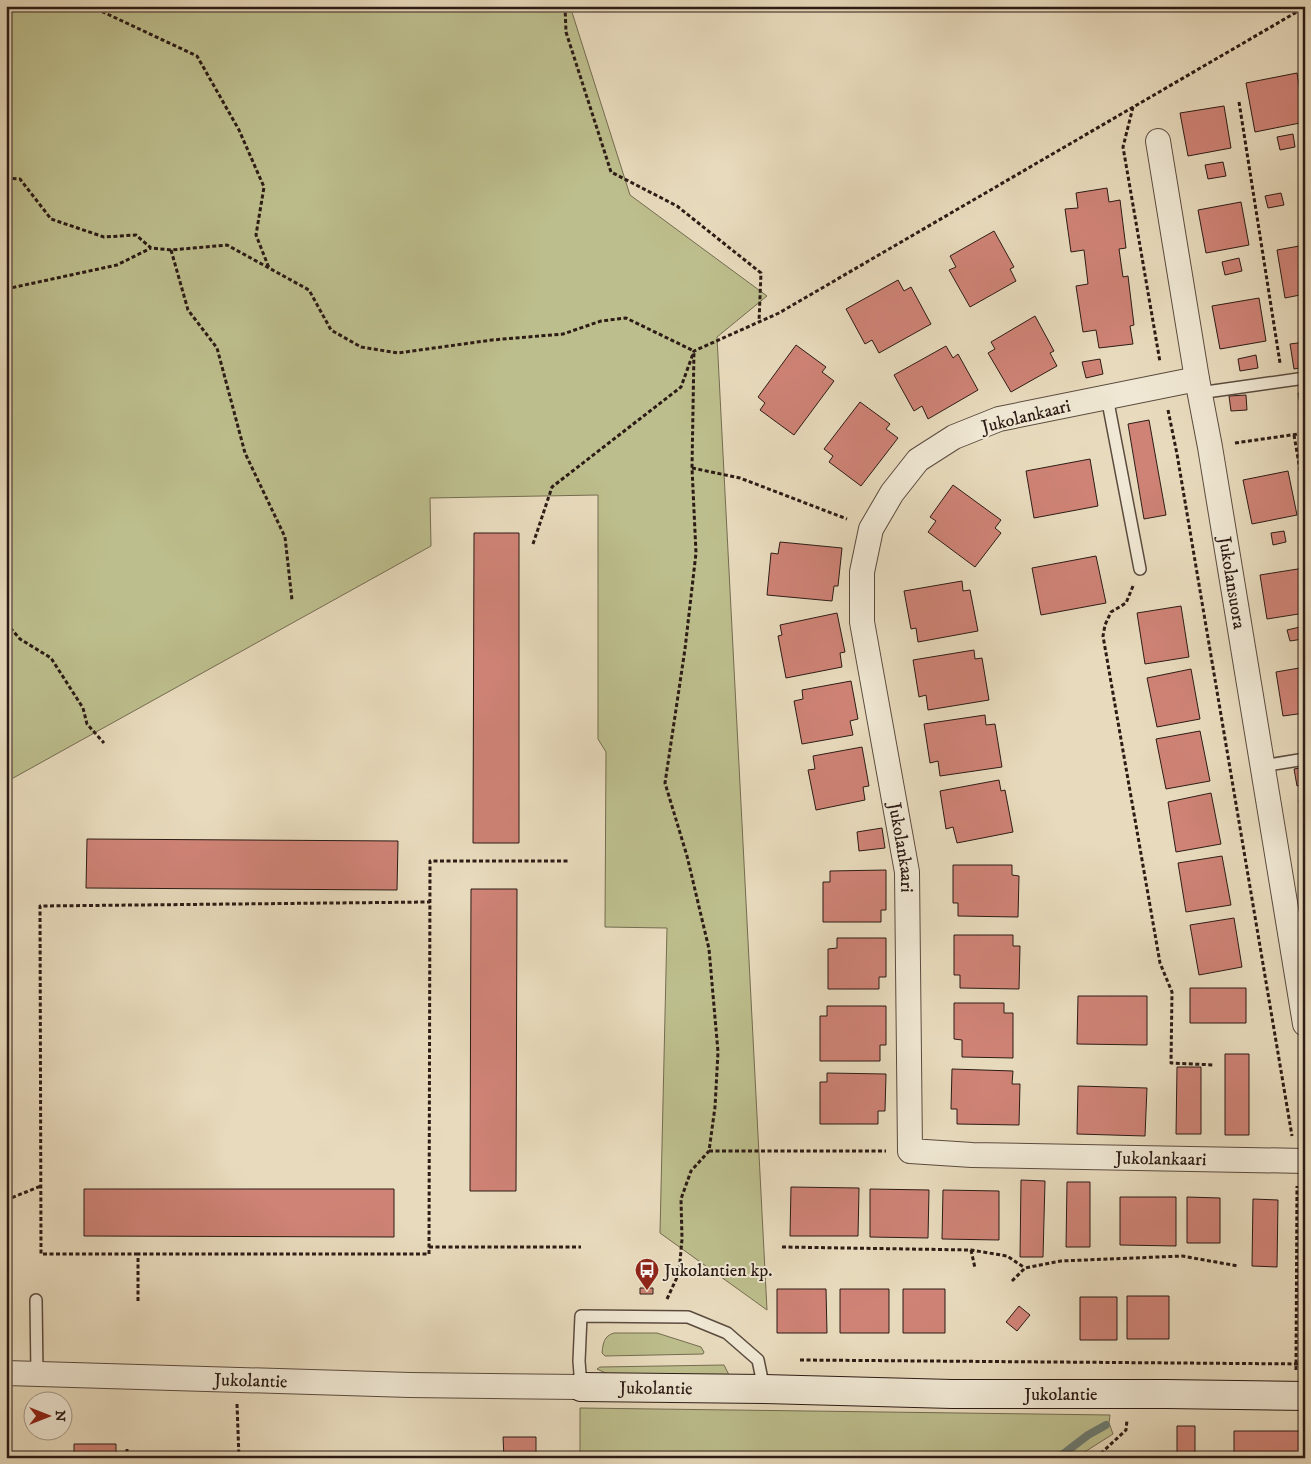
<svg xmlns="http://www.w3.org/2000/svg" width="1311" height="1464" font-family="'IM FELL DW Pica',serif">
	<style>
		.green { fill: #bdbe8d; stroke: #746c51 }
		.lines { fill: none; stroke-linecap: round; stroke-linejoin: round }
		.stream { stroke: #6c7b71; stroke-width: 8 }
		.building { fill: #cf8376; stroke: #2c1b15 }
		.lane-casing { stroke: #5b4b3f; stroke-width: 14 }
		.street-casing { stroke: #5b4b3f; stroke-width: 26 }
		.secondary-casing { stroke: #2c1b15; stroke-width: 30 }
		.path { stroke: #2c1b15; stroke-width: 3; stroke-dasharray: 4 2.5; stroke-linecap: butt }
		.lane { stroke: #f0e8d4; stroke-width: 11 }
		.street { stroke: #f0e8d4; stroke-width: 24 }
		.secondary { stroke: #f0e8d4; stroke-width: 28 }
		.labels { text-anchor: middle; stroke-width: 4; stroke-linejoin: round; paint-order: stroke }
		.street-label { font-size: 18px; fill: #2c1b15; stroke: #f0e8d4 }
		.poi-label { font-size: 18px; fill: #2c1b15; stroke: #f0e8d4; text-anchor: start }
	</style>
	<rect width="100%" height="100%" fill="#e8dbbd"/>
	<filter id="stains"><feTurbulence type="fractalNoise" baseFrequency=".004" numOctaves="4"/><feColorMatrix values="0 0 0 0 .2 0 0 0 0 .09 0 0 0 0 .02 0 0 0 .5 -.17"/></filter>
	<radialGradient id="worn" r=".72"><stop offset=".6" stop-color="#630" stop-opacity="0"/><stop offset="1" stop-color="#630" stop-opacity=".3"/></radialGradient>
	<path class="green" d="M6,6H570L630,195L767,296L717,337L767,1310L660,1233L667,928L605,927L606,752L598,739V495L430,498L431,546L6,782Z
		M614,1333H657L701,1347L704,1352L703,1354L605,1356L602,1353C603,1343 604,1336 614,1333Z
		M724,1365L729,1375H610L597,1369L600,1367Z
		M580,1408L1110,1415L1109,1423L1113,1434L1083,1453L1078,1458H580Z"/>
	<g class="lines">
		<path class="stream" d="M1058,1458L1088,1435L1106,1425"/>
	</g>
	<path class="building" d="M1297,73L1305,122L1255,132L1246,83Z
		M1224,106L1231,148L1188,156L1180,113Z
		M1293,134L1295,147L1280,150L1277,137Z
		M1223,162L1226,176L1208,179L1205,165Z
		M1107,188L1109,202L1120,200L1126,248L1119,249L1123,277L1128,276L1134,325L1130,326L1133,344L1099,348L1096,330L1083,332L1076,286L1088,284L1084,250L1071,252L1065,209L1078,208L1076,193Z
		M1281,193L1284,205L1268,208L1265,196Z
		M1241,202L1249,245L1206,253L1198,210Z
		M994,231L1014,267L1010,269L1016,281L970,307L949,270L956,267L950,256Z
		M1305,245V294L1285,298L1277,250Z
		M1239,258L1242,271L1225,275L1222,262Z
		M898,280L904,291L911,287L931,324L879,353L872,340L865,344L846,309Z
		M1259,298L1266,341L1220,349L1212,306Z
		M1035,316L1054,351L1050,353L1057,366L1011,392L988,353L995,349L991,342Z
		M1305,342V367L1294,369L1290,344Z
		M796,345L826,367L822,372L834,381L794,435L760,410L765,403L758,397Z
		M946,346L953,358L958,354L978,390L928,419L922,406L914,411L894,375Z
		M1256,355L1258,368L1240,371L1238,359Z
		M1100,359L1103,374L1086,378L1082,362Z
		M1305,392V416L1302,417L1298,393Z
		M1246,395L1247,410L1231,411L1229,396Z
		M860,402L890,424L886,429L898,438L861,486L829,462L833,456L824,449Z
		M1149,420L1166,515L1144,519L1128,424Z
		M1090,459L1098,506L1034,518L1026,471Z
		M1288,471L1297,515L1252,524L1243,480Z
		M953,485L1001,520L995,528L1001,533L975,567L928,532L936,521L930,517Z
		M1284,531L1286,542L1273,545L1271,533Z
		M474,533H519V843H473Z
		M780,542L842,548L838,586H834L832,601L767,595L771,553L778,554Z
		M1096,556L1106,603L1041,615L1032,568Z
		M1304,568L1305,613L1267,619L1260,575Z
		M962,581L963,591L970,590L978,631L918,642L916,628L911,629L904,591Z
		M1181,606L1189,657L1145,664L1137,613Z
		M837,613L845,652L840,653L842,667L786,678L778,636L782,635L780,625Z
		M1300,627L1303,639L1290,641L1287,630Z
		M974,650L975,659L982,658L989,700L928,710L926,695L919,697L913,660Z
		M1305,667V713L1283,716L1276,672Z
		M1191,669L1200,719L1157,727L1147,678Z
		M851,681L858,719L850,721L853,735L802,744L794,701L803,699L802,690Z
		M985,715L986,725L995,724L1002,767L940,776L938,761L930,763L924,724Z
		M1200,731L1210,781L1166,789L1156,739Z
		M862,747L869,786L863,787L865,800L816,810L808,770L815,769L813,756Z
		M1305,767V784L1297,786L1294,769Z
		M999,780L1001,791L1005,790L1013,832L957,843L953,827L946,829L940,791Z
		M1211,793L1221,844L1176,852L1168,802Z
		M1305,799V833L1299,800Z
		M882,828L885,848L859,851L857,832Z
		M87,839L398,841L397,890L86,888Z
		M1222,856L1231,905L1186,912L1178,863Z
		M953,865H1012V875L1019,876L1018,917L958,916V903H953Z
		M886,870V910H881V922H823V882H830V871Z
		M471,889H517L516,1191H470Z
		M1234,918L1242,967L1199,975L1190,925Z
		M954,935H1013V946H1020L1019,989L960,988V975H954Z
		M837,938H886V977H879V989H828V949L837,948Z
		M1190,988H1246V1023H1190Z
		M1078,996H1147V1045L1077,1044Z
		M954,1003H1004V1013H1013V1058L962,1057V1040L954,1039Z
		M827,1006H886V1045H880V1061H820V1016H827Z
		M1225,1054H1249V1135H1225Z
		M1177,1067H1201V1134H1176Z
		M952,1069L1013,1071L1012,1084H1020L1019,1125L957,1124V1109H951Z
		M827,1073L886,1074L885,1111H878V1124H820V1082H827Z
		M1078,1086L1147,1088L1145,1136L1077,1134Z
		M1021,1180L1045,1181L1043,1257H1020Z
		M1067,1182H1090V1247H1066Z
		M791,1187L859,1188L858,1236H790Z
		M84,1189H394V1237L84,1236Z
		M870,1189L929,1190L928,1238L870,1237Z
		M943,1190L999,1191V1240L942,1239Z
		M1120,1197H1176V1246L1120,1245Z
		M1187,1197L1220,1198V1243H1187Z
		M1253,1199L1278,1200L1277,1267L1252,1266Z
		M640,1288H653V1294H640Z
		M777,1289H826L827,1333H777Z
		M840,1289H889V1333H840Z
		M903,1289H945V1333H903Z
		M1127,1296H1169V1339H1127Z
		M1080,1297H1117V1340H1080Z
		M1019,1306L1030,1315L1017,1331L1006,1322Z
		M1177,1426H1195V1458H1177Z
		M1234,1431H1305V1458H1234Z
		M503,1437H536V1458H504Z
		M74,1444H116V1458H74Z
		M6,1455H27V1458H6Z"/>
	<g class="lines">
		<defs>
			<path id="lane" d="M1199,393L1305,378
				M1107,397L1140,569
				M1262,766L1305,759
				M36,1300L37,1374
				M581,1387L579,1361L581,1316L688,1317L727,1333L758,1360L764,1389"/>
			<g id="street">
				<path id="s1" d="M1158,141L1197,379L1210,447L1305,1024"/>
				<path id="s2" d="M1197,379L999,419L954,437L918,460L892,493L871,529L862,572V622L907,872L910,1151L972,1155L1305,1161"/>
				<path id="s3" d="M6,1373L410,1385L581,1387"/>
			</g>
			<g id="secondary">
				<path id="s4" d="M581,1387L764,1389L952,1394H1166L1305,1396"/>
			</g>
		</defs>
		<use href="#lane" class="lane-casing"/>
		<use href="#street" class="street-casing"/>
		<use href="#secondary" class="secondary-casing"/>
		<path class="path" d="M90,6L197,56L239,130L264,187L256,235L269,268
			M565,6L566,32L611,172L677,206L761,273L759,322
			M1239,102L1280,363
			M1133,107L1123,147L1160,362
			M6,178L20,179L51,219L104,237L136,235L151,248L171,250L227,245L309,290L331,330L361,347L398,353L492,340L563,334L601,321L626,318L694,351
			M171,250L188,310L217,348L245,453L285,537L292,600
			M6,289L117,265L151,248
			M1168,410L1177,454L1292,1136
			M1294,435L1305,499
			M1235,443L1305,433
			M692,468L740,478L847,519
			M533,544L552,487L681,387L694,351L779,313L1295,13L1305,9
			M1133,586L1126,603L1111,612L1105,625L1103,636L1160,963L1172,992L1171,1063L1214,1065
			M6,623L20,639L51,658L83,708L87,724L104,743
			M709,1151H886
			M6,1200L41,1186
			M429,1247H581
			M782,1247L971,1250L1007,1256L1025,1268
			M971,1250L975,1268
			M138,1254H41L40,906L430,902
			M1012,1281L1025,1268L1061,1261L1182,1256L1238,1266
			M667,1299L679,1273L682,1239L681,1199L691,1171L709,1151L715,1107L718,1052L709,949L687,856L665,783L685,649L696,553L692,468L694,351
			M138,1301V1254H429L430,861H569
			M800,1360L1305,1364
			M1296,1370L1297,1186
			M237,1404L239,1458
			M127,1458V1449
			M1096,1458L1126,1430L1127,1420"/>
		<use href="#lane" class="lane"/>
		<use href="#street" class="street"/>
		<use href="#secondary" class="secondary"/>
	</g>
	<defs>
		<symbol id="bus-pin" viewBox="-11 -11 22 30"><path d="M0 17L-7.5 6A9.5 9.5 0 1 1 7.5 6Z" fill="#8f2418" stroke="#f0e8d4"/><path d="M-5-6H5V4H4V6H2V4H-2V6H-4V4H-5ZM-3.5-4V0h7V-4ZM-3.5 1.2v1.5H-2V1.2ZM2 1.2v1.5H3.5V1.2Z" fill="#fff"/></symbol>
	</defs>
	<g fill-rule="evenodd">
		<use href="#bus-pin" x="633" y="1256" width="28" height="38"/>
	</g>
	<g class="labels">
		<g class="street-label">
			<text transform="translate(1026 416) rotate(-14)" y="6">Jukolankaari</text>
			<text dy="6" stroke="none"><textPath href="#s1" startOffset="448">Jukolansuora</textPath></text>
			<text dy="6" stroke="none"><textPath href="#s2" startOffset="700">Jukolankaari</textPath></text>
			<text dy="6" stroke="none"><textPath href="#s2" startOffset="1255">Jukolankaari</textPath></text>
			<text dy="6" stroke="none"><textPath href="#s3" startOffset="245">Jukolantie</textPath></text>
			<text dy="6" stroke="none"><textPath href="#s4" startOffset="75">Jukolantie</textPath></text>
			<text dy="6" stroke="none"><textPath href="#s4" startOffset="480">Jukolantie</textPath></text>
		</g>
		<g class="poi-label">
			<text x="664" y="1276">Jukolantien kp.</text>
		</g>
	</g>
	<rect width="1311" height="1464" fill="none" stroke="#e8dbbd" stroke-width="25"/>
	<rect x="8" y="8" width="1296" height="1449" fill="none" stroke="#2c1b15" stroke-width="2.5"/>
	<rect x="12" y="12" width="1286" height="1439" fill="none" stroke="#2c1b15"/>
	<g transform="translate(48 1416) rotate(90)"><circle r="24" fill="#f0e8d4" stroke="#a29688"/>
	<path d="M0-4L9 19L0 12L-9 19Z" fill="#8f2418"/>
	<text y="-8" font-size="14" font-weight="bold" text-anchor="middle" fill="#2c1b15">N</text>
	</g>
	<rect width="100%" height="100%" filter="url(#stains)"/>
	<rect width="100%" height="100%" fill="url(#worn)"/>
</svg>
